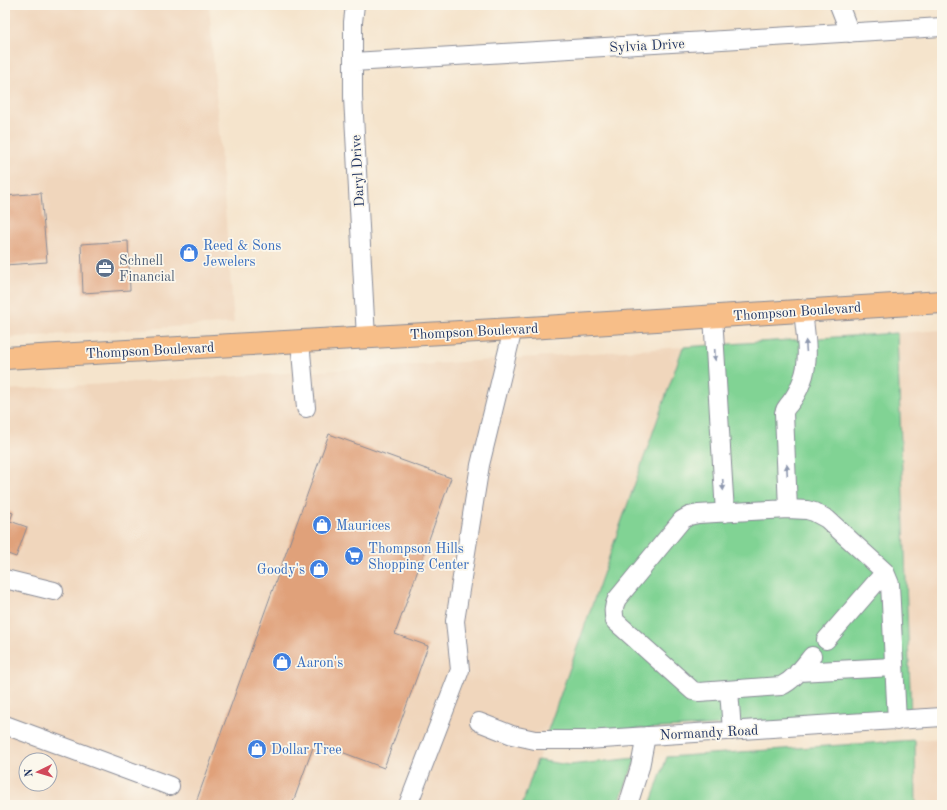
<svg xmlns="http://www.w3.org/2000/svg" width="947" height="810" font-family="'Old Standard TT',serif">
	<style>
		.built { fill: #f0d6bc; fill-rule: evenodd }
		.green { fill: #81d394; stroke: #4e8179 }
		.building { fill: #e0a17a }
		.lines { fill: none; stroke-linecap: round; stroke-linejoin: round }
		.minor-casing { stroke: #888a95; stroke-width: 20 }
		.major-casing { stroke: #888a95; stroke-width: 24 }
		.minor { stroke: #fff; stroke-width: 18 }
		.major { stroke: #f7be88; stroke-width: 22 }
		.oneway { fill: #8d97ae }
		.labels { text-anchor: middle; stroke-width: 3.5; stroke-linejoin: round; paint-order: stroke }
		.street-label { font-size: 14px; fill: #1b2f5e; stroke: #fbf7ec }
		.shop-label { font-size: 14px; fill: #366cbe; stroke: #fbf7ec; text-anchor: start }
		.service-label { font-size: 14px; fill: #4e5e75; stroke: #fbf7ec; text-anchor: start }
	</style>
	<rect width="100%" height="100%" fill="#fbf7ec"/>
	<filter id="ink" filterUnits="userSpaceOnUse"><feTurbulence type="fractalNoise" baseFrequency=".025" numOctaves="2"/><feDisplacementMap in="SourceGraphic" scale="8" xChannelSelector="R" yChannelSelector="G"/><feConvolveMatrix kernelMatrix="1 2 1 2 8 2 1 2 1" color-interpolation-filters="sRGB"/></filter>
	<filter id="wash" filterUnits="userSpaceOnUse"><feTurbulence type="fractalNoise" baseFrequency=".012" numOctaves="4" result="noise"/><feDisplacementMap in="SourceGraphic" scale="16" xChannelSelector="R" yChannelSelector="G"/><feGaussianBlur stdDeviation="0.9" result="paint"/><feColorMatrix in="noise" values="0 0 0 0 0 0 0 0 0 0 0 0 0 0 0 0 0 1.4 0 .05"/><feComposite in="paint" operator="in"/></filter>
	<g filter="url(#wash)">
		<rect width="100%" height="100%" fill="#f5e4cc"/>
		<path class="built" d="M5,5H209L234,323L5,338Z
			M942,330V715L911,717L897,333Z
			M683,347L522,805H5V390L403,366ZM26,760H50V784H26Z
			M942,738V805H916L915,740Z"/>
		<path class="green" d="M897,333L911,717L547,733L683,347Z
			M915,740L916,805H650L667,757Z
			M636,758L618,805H522L537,760L569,765Z"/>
		<g id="blocks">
			<path class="building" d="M41,193L47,262L5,265V196Z
				M128,241L130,290L83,293L81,244Z
				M329,434L451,478L395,634L428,646L384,768L315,742L292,805H195Z
				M5,510L13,513L10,521L27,527L16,557L5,553Z"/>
		</g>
	</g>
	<g filter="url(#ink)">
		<use href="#blocks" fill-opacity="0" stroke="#888a95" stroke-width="1"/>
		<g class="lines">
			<defs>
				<path id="minor" d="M355,5L353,22V97L366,338
					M839,5L850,33
					M353,62L942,27
					M713,316L725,513
					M300,341L306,408
					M788,509L784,413C785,408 787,407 790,403C795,397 799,389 802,381C811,359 805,333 803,310
					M5,579L54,591
					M826,640L885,572
					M812,656C803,667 794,680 781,686L699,692L693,691L615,621C613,612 613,607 617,599L682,520L689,516L698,514L788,509L807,510L814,512L827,519L885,572L890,584L897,721
					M798,672L893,667
					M729,690L732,731
					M479,722L512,735L535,740H587L942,717
					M5,725L170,786
					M408,805L460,670L455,621L480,465L513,329
					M628,805L640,767L646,736"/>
				<path id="major" d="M5,358L513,329L942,302"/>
			</defs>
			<use href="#minor" class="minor-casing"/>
			<use href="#major" class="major-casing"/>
			<use href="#minor" class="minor"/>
			<use href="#major" class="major"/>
		</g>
		<defs><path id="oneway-solid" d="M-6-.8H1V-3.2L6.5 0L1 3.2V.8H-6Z"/></defs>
		<g class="oneway">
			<use href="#oneway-solid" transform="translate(806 346) rotate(-94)"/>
			<use href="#oneway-solid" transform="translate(715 355) rotate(87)"/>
			<use href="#oneway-solid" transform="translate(787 470) rotate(-93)"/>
			<use href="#oneway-solid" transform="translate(723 485) rotate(87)"/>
		</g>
	</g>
	<defs>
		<symbol id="shop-disc" viewBox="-11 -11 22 22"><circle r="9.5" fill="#3f7fe0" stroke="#fbf7ec"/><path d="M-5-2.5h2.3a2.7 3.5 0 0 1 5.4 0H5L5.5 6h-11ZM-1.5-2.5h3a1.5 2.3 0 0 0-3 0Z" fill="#fff"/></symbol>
		<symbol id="office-disc" viewBox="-11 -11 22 22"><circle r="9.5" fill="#5c6f8a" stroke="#fbf7ec"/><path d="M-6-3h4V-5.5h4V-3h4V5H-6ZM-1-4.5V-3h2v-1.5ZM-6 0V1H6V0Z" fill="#fff"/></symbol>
		<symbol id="supermarket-disc" viewBox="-11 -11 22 22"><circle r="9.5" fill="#3f7fe0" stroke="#fbf7ec"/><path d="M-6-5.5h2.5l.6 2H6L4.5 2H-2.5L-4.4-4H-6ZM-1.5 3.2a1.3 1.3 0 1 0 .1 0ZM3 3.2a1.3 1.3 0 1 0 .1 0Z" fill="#fff"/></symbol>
	</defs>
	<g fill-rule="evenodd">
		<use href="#shop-disc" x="178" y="242" width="22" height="22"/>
		<use href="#office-disc" x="94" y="257" width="22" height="22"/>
		<use href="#shop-disc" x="311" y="514" width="22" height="22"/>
		<use href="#supermarket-disc" x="343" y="545" width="22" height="22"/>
		<use href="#shop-disc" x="308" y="558" width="22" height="22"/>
		<use href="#shop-disc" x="271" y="651" width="22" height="22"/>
		<use href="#shop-disc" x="246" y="738" width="22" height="22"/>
	</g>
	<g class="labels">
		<g class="street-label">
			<text transform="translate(647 45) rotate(-3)" y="5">Sylvia Drive</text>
			<text transform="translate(357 171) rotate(-93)" y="5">Daryl Drive</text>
			<text transform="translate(797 311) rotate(-4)" y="5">Thompson Boulevard</text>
			<text transform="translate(474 331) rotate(-3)" y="5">Thompson Boulevard</text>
			<text transform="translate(150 350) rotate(-3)" y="5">Thompson Boulevard</text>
			<text transform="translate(709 732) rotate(-3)" y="5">Normandy Road</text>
		</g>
		<g class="shop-label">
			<text x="203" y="250">Reed &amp; Sons<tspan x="203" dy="16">Jewelers</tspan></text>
			<text x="336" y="530">Maurices</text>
			<text x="368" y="553">Thompson Hills<tspan x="368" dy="16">Shopping Center</tspan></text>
			<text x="305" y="574" text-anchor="end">Goody's</text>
			<text x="296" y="667">Aaron's</text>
			<text x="271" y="754">Dollar Tree</text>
		</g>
		<g class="service-label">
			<text x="119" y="265">Schnell<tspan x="119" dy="16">Financial</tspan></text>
		</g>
	</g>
	<rect width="947" height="810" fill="none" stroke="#fbf7ec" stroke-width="20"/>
	<g transform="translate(38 772) rotate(265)"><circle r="19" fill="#fbf7ec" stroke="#a1a7b3"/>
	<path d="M0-3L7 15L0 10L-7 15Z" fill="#d1495b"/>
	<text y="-6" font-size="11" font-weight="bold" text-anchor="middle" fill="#1b2f5e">N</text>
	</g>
</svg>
